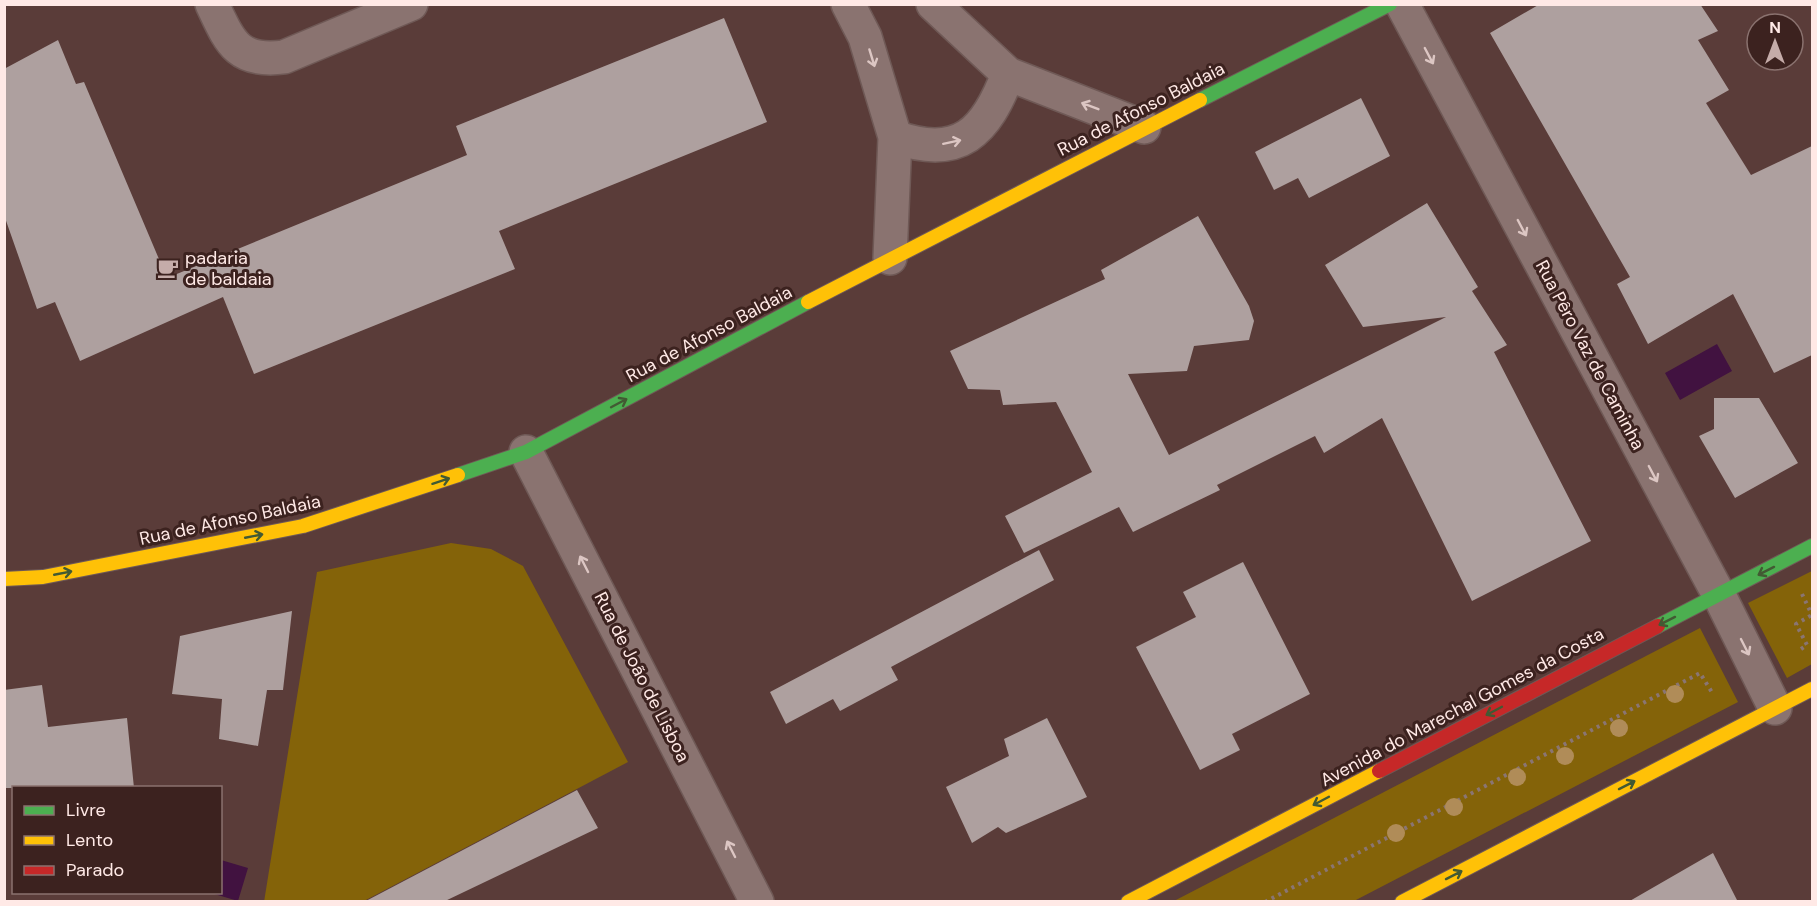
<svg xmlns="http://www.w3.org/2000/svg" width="1817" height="906" font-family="'DM Sans',sans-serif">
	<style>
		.green { fill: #846309 }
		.water { fill: #411240 }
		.building { fill: #aea09f }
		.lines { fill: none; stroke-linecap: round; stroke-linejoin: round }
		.street-casing { stroke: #6f5956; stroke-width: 36 }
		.fast-casing { stroke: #6f5956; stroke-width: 16 }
		.slow-casing { stroke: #6f5956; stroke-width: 16 }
		.jam-casing { stroke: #6f5956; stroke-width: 16 }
		.path { stroke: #8a7573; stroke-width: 4; stroke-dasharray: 3 4.5; stroke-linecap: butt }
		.street { stroke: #8a7370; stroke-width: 33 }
		.fast { stroke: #4caf50; stroke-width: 14 }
		.slow { stroke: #ffc107; stroke-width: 14 }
		.jam { stroke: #c62828; stroke-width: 14 }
		.tree { fill: #b08c58 }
		.oneway { stroke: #dcc6c3 }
		.oneway2 { stroke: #425a33 }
		.labels { text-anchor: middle; stroke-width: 6; stroke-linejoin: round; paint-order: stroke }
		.street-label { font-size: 18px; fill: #ffe9e6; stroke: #3c221f }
		.poi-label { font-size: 18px; fill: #ffe9e6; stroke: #3c221f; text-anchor: start }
	</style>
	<rect width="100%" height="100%" fill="#5a3c39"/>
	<path class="green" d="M451,543L491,549L523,566L628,762L364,901L264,902L317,572Z
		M1812,571V664L1787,678L1748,603Z
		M1700,628L1738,702L1354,901H1174Z"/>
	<path class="water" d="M1717,344L1732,371L1680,400L1665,373Z
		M221,860L248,868L238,901L211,893L220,892Z"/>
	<path class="building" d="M1540,4H1700L1718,31L1698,40L1729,90L1706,103L1751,175L1812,146V355L1774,373L1733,294L1648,344L1617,284L1630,277L1490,33Z
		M724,18L767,122L499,231L515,269L254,374L223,297L80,361L55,302L37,309L4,215V69L58,40L76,84L84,82L167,278L467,155L456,126Z
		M1361,98L1390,156L1309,198L1298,178L1274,190L1255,152Z
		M1427,203L1478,287L1472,291L1507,345L1494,352L1591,541L1472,601L1382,418L1324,453L1315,436L1217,485L1220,490L1133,532L1119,507L1024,553L1005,516L1092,472L1056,402L1003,405L1000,390L968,389L950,351L1105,279L1101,270L1198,216L1249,306L1254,321L1249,340L1194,346L1187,371L1128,374L1169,455L1446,317L1363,327L1325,265Z
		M1714,398H1759L1798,463L1735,498L1699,436L1714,429Z
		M1039,550L1054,580L891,667L898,680L840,711L833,699L786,724L770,692Z
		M1243,562L1310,694L1232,734L1240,750L1200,770L1136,647L1196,617L1183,592Z
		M292,611L283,690H267L258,746L219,739L222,699L172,694L180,636Z
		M42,685L48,727L127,718L134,788H4V690Z
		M1047,718L1087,797L1006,833L998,827L972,843L946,787L1009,756L1004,739Z
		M577,790L598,828L443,902H364Z
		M1713,853L1738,902H1628Z"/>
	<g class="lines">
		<defs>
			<path id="street" d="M212,4C230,42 237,63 284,57L411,4
				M848,4L865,37L895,137L890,258
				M933,4L1008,74L1144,127
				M1402,4L1719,595L1775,708
				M895,137C960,160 986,132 1008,74
				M526,452L757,902"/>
			<path id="fast" d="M1200,100L1390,4
				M458,475L526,452L808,302
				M1658,626L1812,546"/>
			<path id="slow" d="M808,302L1200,100
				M4,579L43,577L303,526L458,475
				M1128,902L1379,771
				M1402,902L1812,689"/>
			<path id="jam" d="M1379,771L1658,626"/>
		</defs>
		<use href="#street" class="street-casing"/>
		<use href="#fast" class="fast-casing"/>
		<use href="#slow" class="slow-casing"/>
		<use href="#jam" class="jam-casing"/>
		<path class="path" d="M1802,594L1812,615
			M1801,649L1807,645L1796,624L1812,615
			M1265,902L1700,673L1713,694"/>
		<use href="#street" class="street"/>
		<use href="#fast" class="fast"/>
		<use href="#slow" class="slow"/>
		<use href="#jam" class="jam"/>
	</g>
	<g class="tree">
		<circle cx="1675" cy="694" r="9"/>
		<circle cx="1619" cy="728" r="9"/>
		<circle cx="1565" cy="756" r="9"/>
		<circle cx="1517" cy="777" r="9"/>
		<circle cx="1454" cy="807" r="9"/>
		<circle cx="1396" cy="833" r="9"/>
	</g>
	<defs><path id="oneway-shaft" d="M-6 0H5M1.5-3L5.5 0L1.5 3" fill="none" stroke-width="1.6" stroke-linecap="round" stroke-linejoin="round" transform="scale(1.5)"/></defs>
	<g class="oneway">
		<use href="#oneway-shaft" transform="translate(1429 56) rotate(62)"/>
		<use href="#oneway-shaft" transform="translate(872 58) rotate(73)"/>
		<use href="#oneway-shaft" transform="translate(1090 106) rotate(-159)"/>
		<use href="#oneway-shaft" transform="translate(952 142) rotate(-12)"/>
		<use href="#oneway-shaft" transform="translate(1522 228) rotate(62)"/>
		<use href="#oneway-shaft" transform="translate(1653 474) rotate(62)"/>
		<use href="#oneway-shaft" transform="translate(584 564) rotate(-117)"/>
		<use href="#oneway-shaft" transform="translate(1745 647) rotate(63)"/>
		<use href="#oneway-shaft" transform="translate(731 849) rotate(-117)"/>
	</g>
	<g class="oneway2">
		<use href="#oneway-shaft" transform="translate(619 403) rotate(-28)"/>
		<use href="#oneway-shaft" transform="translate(441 481) rotate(-18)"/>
		<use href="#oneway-shaft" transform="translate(254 536) rotate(-11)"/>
		<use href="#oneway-shaft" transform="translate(1766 571) rotate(153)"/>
		<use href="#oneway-shaft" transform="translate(63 573) rotate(-11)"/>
		<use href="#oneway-shaft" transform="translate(1667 621) rotate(153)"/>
		<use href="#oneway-shaft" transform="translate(1494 711) rotate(152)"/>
		<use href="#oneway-shaft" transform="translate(1627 785) rotate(-27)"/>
		<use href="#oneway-shaft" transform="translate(1321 801) rotate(152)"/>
		<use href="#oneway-shaft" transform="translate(1454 875) rotate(-27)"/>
	</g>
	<defs>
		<symbol id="cafe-bare" viewBox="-9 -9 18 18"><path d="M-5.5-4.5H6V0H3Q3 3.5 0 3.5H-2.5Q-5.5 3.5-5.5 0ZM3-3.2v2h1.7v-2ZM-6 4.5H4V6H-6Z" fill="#c5aca9" stroke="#3c221f" stroke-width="2.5" paint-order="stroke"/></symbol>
	</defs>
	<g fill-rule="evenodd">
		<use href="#cafe-bare" x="153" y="253" width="30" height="30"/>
	</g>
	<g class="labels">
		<g class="street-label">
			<text transform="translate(1141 109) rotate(-27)" y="6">Rua de Afonso Baldaia</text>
			<text transform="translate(709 334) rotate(-28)" y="6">Rua de Afonso Baldaia</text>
			<text transform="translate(1590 355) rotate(62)" y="6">Rua Pêro Vaz de Caminha</text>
			<text transform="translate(230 520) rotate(-12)" y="6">Rua de Afonso Baldaia</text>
			<text transform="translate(642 677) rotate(63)" y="6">Rua de João de Lisboa</text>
			<text transform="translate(1462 707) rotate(-28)" y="6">Avenida do Marechal Gomes da Costa</text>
		</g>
		<g class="poi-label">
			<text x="185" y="264">padaria<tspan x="185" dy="21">de baldaia</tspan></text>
		</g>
	</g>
	<rect width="1817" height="906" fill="none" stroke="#ffe9e6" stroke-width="12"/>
	<rect x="12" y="786" width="210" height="108" fill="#3c221f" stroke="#8a726f" stroke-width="1.5"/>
	<rect x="24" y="806" width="30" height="9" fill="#4caf50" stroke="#8a726f" stroke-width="1.5"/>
	<text x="66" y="816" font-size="18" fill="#ffe9e6">Livre</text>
	<rect x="24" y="836" width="30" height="9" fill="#ffc107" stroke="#8a726f" stroke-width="1.5"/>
	<text x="66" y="846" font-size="18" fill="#ffe9e6">Lento</text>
	<rect x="24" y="866" width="30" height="9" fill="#c62828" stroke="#8a726f" stroke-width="1.5"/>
	<text x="66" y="876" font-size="18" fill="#ffe9e6">Parado</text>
	<g transform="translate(1775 42)"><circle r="28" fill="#3c221f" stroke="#8a726f" stroke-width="1.5"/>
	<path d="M0-4.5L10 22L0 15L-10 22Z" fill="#c5aca9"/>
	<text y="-9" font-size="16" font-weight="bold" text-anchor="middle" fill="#ffe9e6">N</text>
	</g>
</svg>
